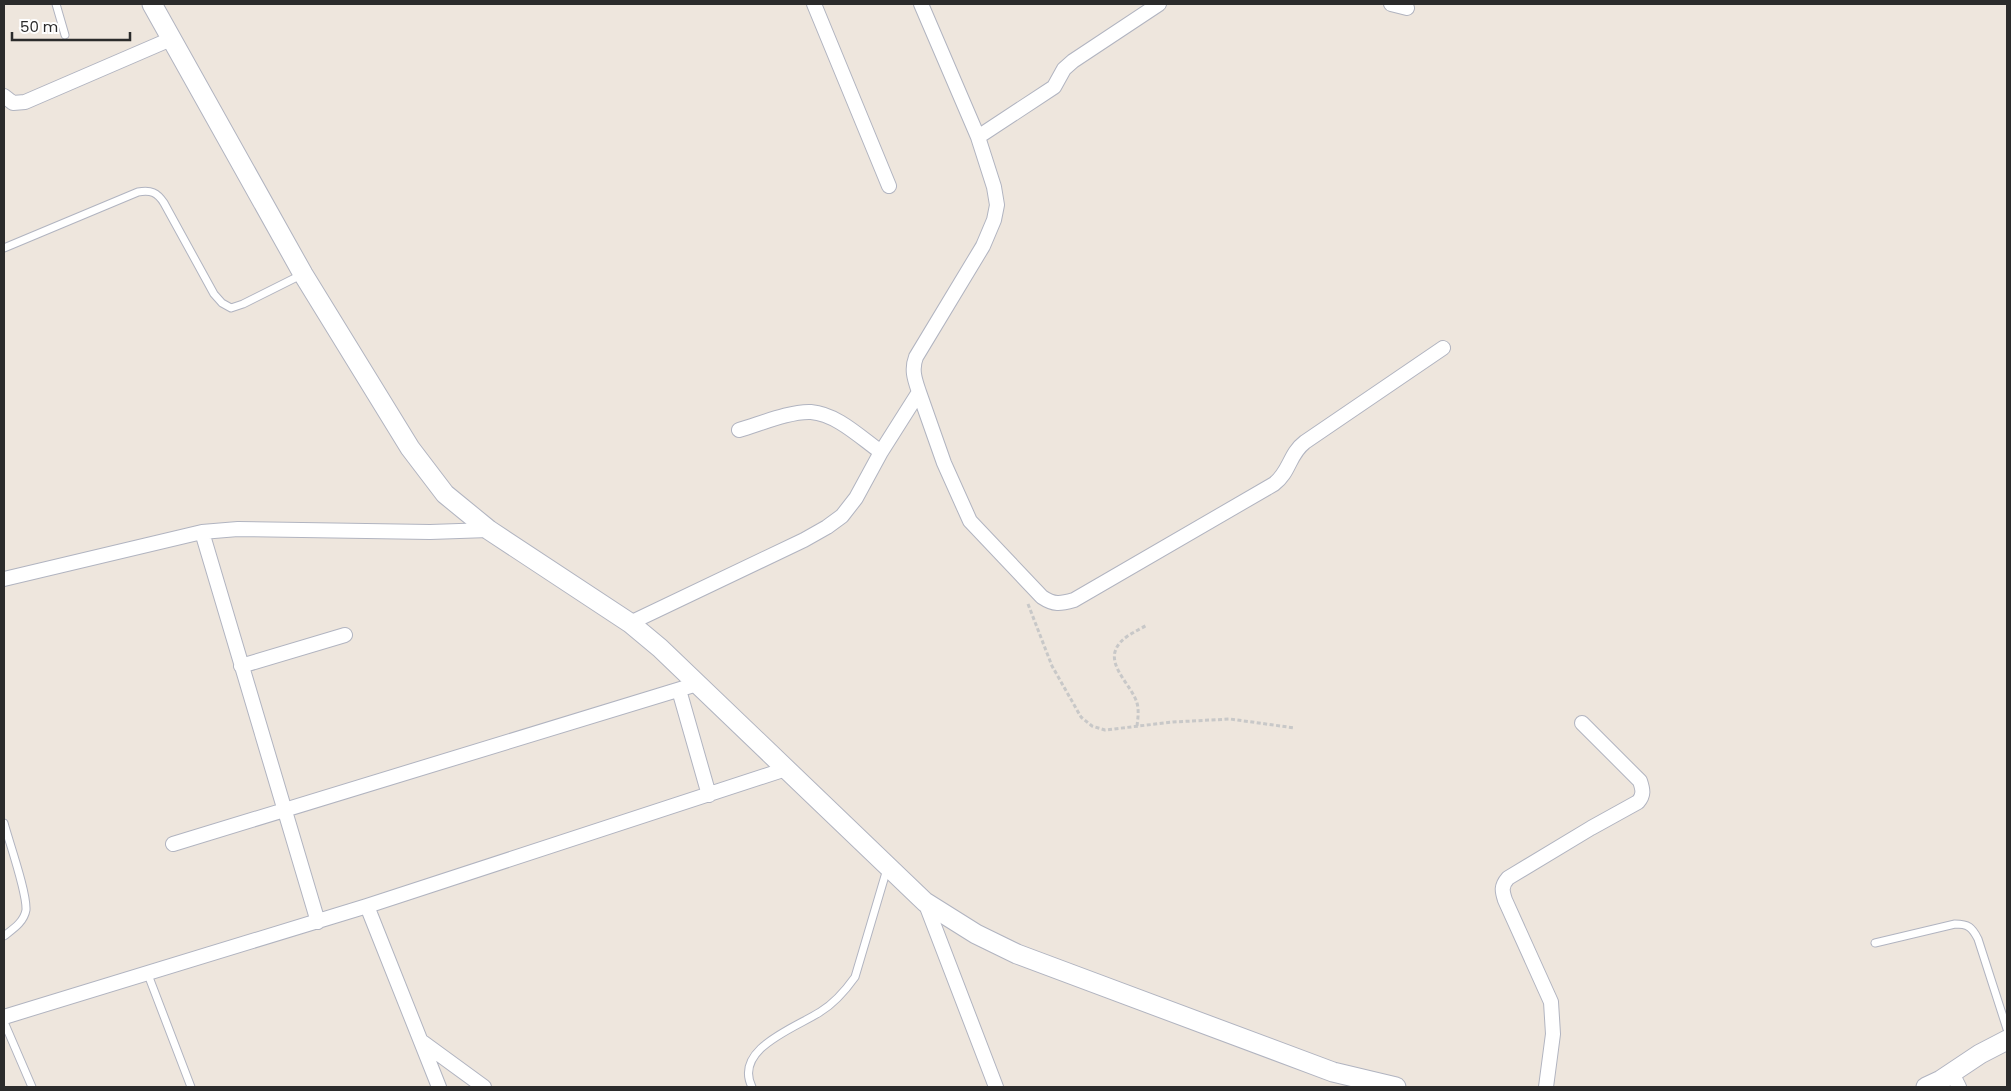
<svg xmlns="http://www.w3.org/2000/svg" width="2011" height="1091" font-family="Poppins,sans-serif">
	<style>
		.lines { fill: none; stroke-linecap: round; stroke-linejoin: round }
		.lane-casing { stroke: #b1b4c0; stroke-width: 9 }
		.street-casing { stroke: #b1b4c0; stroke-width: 16 }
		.secondary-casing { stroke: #b1b4c0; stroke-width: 21 }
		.path { stroke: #c8c8c8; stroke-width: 3; stroke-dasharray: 4 2.5; stroke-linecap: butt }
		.lane { stroke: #fff; stroke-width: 7 }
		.street { stroke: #fff; stroke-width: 14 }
		.secondary { stroke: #fff; stroke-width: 19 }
	</style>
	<rect width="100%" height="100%" fill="#eee6dd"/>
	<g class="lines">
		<defs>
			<path id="lane" d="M56,4L65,35
				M4,248L138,192C151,190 157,192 164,203L214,294L222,303L231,308L243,304L303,274
				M4,823C9,842 27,892 26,910C24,922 13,929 4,936
				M1875,943L1955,924C1968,924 1972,927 1978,939L2007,1029
				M147,972L191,1087
				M4,1022L32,1087
				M752,1087C733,1049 795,1028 820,1012C835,1003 845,991 855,977L887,869"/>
			<path id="street" d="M814,4L889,186
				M1391,4L1407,8
				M4,96L13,103L25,102L171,39
				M978,137L1054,87L1064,69L1073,61L1159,4
				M919,392L944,463L970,521L1042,597C1054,605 1060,604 1074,600L1274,484C1290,472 1289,454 1305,442L1443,348
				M739,430C760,424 790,411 811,412C837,414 861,438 881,452
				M202,532L318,922
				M4,579L202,532L238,529L430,532L489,530
				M630,623L804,540L827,527L842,516L856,498L881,452L919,392C915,380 911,370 916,357L983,246L994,220L997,205L994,187L978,137L921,4
				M241,666L345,635
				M679,690L709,795
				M173,844L697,684
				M925,902L996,1087
				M367,906L439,1087
				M4,1017L367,906L786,769
				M421,1041L484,1087
				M1952,1073L1959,1087
				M1546,1087L1553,1034L1551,1002L1505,900C1502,891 1501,886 1508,878L1591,828L1638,802C1644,795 1643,790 1640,781L1582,723"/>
			<path id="secondary" d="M152,4L303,274L410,448L445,494L489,530L630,623L660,648L925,902L976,934L1017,954L1333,1072L1396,1087
				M1926,1087L1941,1080L1980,1054L2007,1040"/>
		</defs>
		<use href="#lane" class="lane-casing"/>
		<use href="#street" class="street-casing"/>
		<use href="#secondary" class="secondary-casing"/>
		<path class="path" d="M1028,604L1052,666L1081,717L1092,726L1105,730L1173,722L1230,719L1295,728
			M1137,726C1138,718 1139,710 1137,703C1132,686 1108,667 1116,649C1121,637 1137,631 1147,625"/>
		<use href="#lane" class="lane"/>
		<use href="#street" class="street"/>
		<use href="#secondary" class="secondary"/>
	</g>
	<rect width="2011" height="1091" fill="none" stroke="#2b2b2b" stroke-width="10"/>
	<path d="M12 32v8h118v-8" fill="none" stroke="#2b2b2b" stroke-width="2.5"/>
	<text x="20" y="32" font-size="15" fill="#2b2b2b" stroke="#ffffff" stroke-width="4" paint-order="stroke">50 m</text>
</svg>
